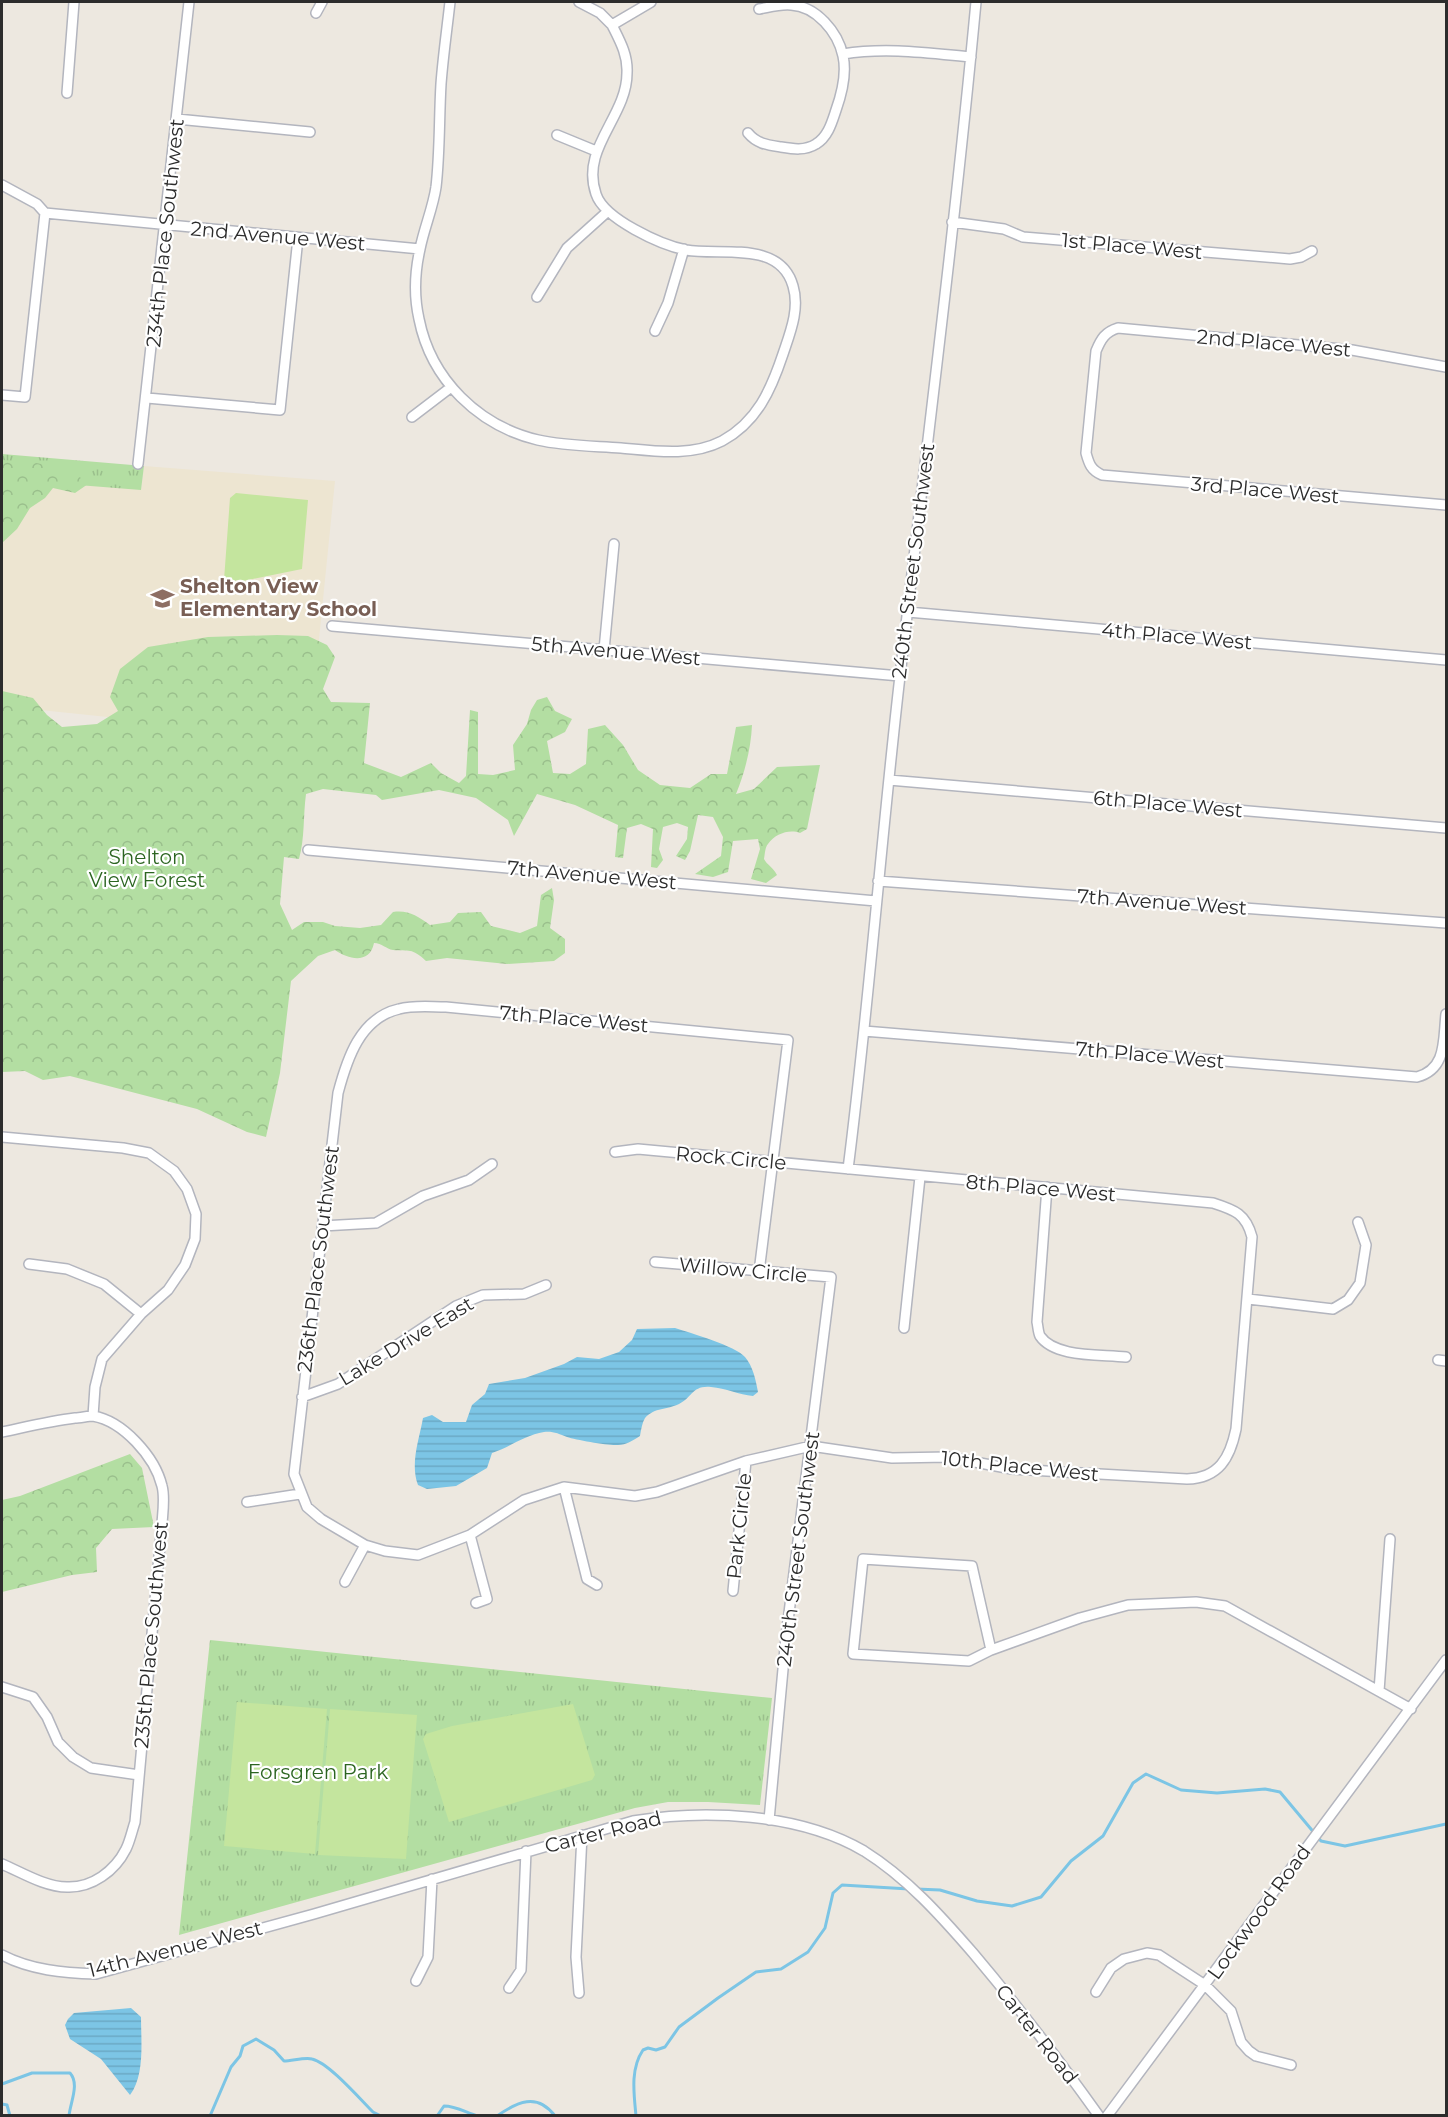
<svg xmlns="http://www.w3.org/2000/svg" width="1448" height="2117" font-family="Montserrat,sans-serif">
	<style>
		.education { fill: #ede5d1 }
		.grass { fill: url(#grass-tufts) }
		.forest { fill: url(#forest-crowns) }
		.pitch { fill: #c4e59e }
		.water { fill: url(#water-rules) }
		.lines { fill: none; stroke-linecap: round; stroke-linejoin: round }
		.stream { stroke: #7cc5e5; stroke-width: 3 }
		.minor-casing { stroke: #b3b5be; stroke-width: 12 }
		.minor { stroke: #fff; stroke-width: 9 }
		.labels { text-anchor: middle; stroke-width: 4.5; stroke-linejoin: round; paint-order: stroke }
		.street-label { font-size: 20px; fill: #2c2c2c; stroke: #fff }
		.education-label { font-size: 20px; font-weight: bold; fill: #785e54; stroke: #fff; text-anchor: start }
		.park-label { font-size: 20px; fill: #2c6521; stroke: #fff }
	</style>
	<defs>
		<pattern id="grass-tufts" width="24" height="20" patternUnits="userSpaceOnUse" patternTransform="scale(1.5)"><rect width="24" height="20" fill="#b3dea2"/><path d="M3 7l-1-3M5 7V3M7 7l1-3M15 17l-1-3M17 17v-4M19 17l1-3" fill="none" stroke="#9abf8c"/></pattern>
		<pattern id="forest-crowns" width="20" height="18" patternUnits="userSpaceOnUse" patternTransform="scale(1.5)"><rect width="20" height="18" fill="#b3dea2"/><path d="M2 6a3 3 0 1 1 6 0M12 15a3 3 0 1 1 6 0" fill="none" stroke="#9abf8c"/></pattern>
		<pattern id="water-rules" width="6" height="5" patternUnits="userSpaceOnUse" patternTransform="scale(1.5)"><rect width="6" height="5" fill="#7cc5e5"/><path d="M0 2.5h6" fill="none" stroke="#6ba9c5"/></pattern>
	</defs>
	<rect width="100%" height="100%" fill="#ede8e0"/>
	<path class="education" d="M144,466L335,481L309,738L2,706V479L141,489Z"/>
	<path class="grass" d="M2,454L144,466L141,490L2,479Z
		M210,1640L772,1698L760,1805L708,1802H668L635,1808L179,1935Z"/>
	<path class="forest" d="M2,460C30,463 67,462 88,484L75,493L53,488L45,498L30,508L17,529L2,543Z
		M277,635L308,636L327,645L335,657L323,689L331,702L370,703L364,763L401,777L431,763L441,773L459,783L466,776L470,710L478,712V774L493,775L515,770L513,745L527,724L531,710L537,700L547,697L555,711L572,719L565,732L547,741L553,773L570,774L586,764L588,729L605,725L623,745L638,770L660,785L690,788L711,774H727L736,727L752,725C751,748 745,772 736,794L754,789L777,767L820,765L807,829L800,833C789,829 775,834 768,844C765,847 765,854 764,859C767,865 773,867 777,875L766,883L751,879L760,849L758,839L733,841L728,872L713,877L695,874L721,856L723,837L713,817L698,815L690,851L685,860L676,856L687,839L688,827L677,823L663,827L659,849L663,860L657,868L651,867L653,829L641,824L627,828L623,858L615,857L618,825L575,805L537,794L514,836L508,820L476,798L439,790L382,800L376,795L323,789L306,794C303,816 305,838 299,859L284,857L280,904L292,930L304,922H323L335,926L360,928L381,925L393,912C409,910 417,916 430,925L450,922L458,913L481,912L491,926L520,933L537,926L541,895L552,888L554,900L550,928L565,939V953L554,961L507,964L447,958L426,961C411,947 410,952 393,950C386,949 382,943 374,943C370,964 349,960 335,950L318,956L291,981L280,1073L266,1137L247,1132L197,1109L70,1076L43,1080L25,1071L2,1072V691L33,698L47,715L62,727L97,724L118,711L110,697L120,669L148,647L208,637Z
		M130,1454L142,1468L154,1527L112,1529L96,1548L97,1572L72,1575L2,1592V1500L20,1496Z"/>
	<path class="pitch" d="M236,493L308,500L302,569L243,581L224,580L230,498Z
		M237,1702L327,1709L315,1854L224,1846Z
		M573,1704L595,1775L592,1780L449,1822L423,1739L426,1734L452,1726Z
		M330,1709L417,1715L406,1859L318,1855Z"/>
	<path class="water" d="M675,1328C690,1333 736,1346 745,1357C753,1366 756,1381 758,1392L753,1396C739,1395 726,1388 711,1387C692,1385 692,1398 679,1404C667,1410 655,1407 645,1418C642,1423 641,1430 640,1436C634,1440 626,1445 618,1445C610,1446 576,1440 567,1437C559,1434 553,1431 544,1432C525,1435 510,1447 492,1453L487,1468L456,1486L427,1489L418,1485C410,1464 419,1440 423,1418L432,1415L443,1422H466L472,1405L485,1394L489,1384L525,1378L564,1364L577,1357L599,1359L619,1352L632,1340L637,1329Z
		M131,2008L141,2017C141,2041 145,2075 130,2095L101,2059L70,2039L65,2025L68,2019L74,2013Z"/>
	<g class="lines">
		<path class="stream" d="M916,1889L940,1890L977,1901L1012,1906L1041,1897L1071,1861L1103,1836L1133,1783L1146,1774L1181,1790L1217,1793L1265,1789L1280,1792L1321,1841L1345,1846L1446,1824
			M2,2084L32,2073H70C80,2084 70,2103 69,2116
			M2,2104L7,2105L10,2116
			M210,2116L231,2067L240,2056L243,2046L256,2039L274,2050L284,2061C292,2061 305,2057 312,2059C329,2063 359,2098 373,2112L381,2116
			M437,2116L444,2106C456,2106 467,2113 478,2116
			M497,2116C517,2102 537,2092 555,2116
			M636,2116C634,2094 630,2069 643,2050L648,2048L656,2050L665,2047L679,2027L718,1998L756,1972L781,1969L808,1952L825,1928L833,1893L842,1885L909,1889"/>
		<defs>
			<path id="minor" d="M450,2C447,29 443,57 441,84C439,118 440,153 436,187C433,208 424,228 420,249C415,271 414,297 419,319C431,380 479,426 538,440C564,446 594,446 621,448C654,451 691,457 722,441C757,422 771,390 783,354C790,333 800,309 793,286C780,240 721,256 686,250C661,245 604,219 596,194C580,148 627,117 627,73C628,55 620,41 612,25L651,2
				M579,2L600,13L612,25
				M316,13L322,2
				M843,54C886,47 928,53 971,57
				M67,93L74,2
				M177,119L310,132
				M748,133C757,144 768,145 781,147C793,149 805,151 816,144C828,137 832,122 836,110C842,93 847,74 843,56C838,32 816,6 791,5C780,4 770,7 759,9
				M557,135L596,151
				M2,185L37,204L45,213L420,249
				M952,222L1004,229L1023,237L1290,259L1301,257L1312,251
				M537,297L567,248L607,212
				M655,331L668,303L684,249
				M1446,367L1352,350L1118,328C1105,332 1101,339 1096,351L1086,453C1089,464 1091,470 1102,475L1446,505
				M2,395L25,397L45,213
				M147,398L280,410L298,238
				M412,417L450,388
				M138,464L189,2
				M908,612L1446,660
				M332,626L900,676
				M604,650L614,544
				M889,780L1446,828
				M308,850L876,901
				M878,881L1446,923
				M864,1031L1417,1077C1447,1069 1443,1040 1446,1014
				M2,1137L123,1148L149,1153L174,1171L187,1189L196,1214L195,1239L185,1265L168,1290L141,1314L102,1359L95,1387L93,1416
				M615,1152L638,1149L1213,1203C1235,1210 1246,1214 1252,1237L1236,1429C1230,1458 1219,1478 1187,1479L1012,1469L948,1457L892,1458L811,1446L746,1461L657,1492L635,1496L564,1487L524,1500L470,1535L418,1555L385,1551L365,1545L321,1519L307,1507L294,1474L338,1093C347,1059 360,1018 399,1009C414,1005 430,1007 446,1007L788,1040L759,1272
				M848,1169C869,1005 881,840 900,676C926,451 955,227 976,2
				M1047,1187L1037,1322C1038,1326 1038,1332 1040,1336C1055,1358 1101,1354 1126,1357
				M322,1226L376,1223L423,1196L469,1180L492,1164
				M655,1262L831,1277L786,1637L769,1820
				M29,1264L67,1269L104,1284L141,1314
				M1248,1299L1333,1309L1348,1300L1360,1283L1366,1245L1358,1222
				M904,1328L920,1177
				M1438,1360L1446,1361
				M302,1397L338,1384L456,1306L483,1295L524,1294L546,1285
				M2,1432C26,1427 50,1421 75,1418C80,1418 88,1416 93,1416C123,1421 155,1457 162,1486C165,1497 163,1511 162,1523L135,1822C132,1831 130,1841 126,1849C115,1871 92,1888 67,1887C45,1887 21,1872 2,1864
				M564,1487L587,1579L597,1585
				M247,1502L300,1494
				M470,1535L487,1599L476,1603
				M863,1559L972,1566L991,1650L969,1661L853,1654Z
				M345,1582L365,1545
				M733,1591L746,1461
				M991,1650L1080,1618L1128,1605L1196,1602L1225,1606L1411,1709
				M2,1687L33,1697L47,1717L58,1742L73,1757L91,1768L139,1775
				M1379,1691L1390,1539
				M2,1955C31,1970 63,1973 96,1974L314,1914L633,1821C705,1809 799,1813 864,1851C907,1878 940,1915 973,1953C1017,2005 1059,2060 1099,2116
				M416,1981L428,1957L432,1879
				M509,1988L521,1970L526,1851
				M1096,1992L1111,1968L1124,1959L1147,1953L1159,1955L1205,1985L1231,2011L1241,2042L1249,2051L1256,2056L1291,2065
				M579,1993L576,1957L582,1835
				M1107,2116L1446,1660"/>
		</defs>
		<use href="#minor" class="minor-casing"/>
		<use href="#minor" class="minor"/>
	</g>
	<defs>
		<symbol id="school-bare" viewBox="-9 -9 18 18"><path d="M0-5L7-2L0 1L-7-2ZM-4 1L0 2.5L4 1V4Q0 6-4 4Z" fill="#8d6e63" stroke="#fff" stroke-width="2.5" paint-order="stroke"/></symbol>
	</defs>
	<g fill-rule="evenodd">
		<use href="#school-bare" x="146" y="582" width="33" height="33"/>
	</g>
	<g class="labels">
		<g class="street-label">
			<text transform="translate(165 233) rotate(-84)" y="7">234th Place Southwest</text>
			<text transform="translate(278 236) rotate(5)" y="7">2nd Avenue West</text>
			<text transform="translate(1132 246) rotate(5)" y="7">1st Place West</text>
			<text transform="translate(1274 343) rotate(5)" y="7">2nd Place West</text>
			<text transform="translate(1265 490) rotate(5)" y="7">3rd Place West</text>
			<text transform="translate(913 561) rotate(-83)" y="7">240th Street Southwest</text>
			<text transform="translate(1177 636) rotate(5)" y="7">4th Place West</text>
			<text transform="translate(616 651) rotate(5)" y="7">5th Avenue West</text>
			<text transform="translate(1168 804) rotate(5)" y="7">6th Place West</text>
			<text transform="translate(592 875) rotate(5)" y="7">7th Avenue West</text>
			<text transform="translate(1162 902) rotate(4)" y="7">7th Avenue West</text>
			<text transform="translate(574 1019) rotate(5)" y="7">7th Place West</text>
			<text transform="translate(1150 1055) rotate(5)" y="7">7th Place West</text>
			<text transform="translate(731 1158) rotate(5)" y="7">Rock Circle</text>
			<text transform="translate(1041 1188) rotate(5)" y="7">8th Place West</text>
			<text transform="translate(318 1259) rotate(-83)" y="7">236th Place Southwest</text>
			<text transform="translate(743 1270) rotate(5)" y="7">Willow Circle</text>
			<text transform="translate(406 1341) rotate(-31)" y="7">Lake Drive East</text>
			<text transform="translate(1020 1466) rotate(6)" y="7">10th Place West</text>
			<text transform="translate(739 1526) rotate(-84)" y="7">Park Circle</text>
			<text transform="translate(798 1549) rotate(-83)" y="7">240th Street Southwest</text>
			<text transform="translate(151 1635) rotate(-85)" y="7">235th Place Southwest</text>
			<text transform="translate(603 1832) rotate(-14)" y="7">Carter Road</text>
			<text transform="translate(1259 1912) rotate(-54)" y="7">Lockwood Road</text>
			<text transform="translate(175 1949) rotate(-14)" y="7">14th Avenue West</text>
			<text transform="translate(1037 2034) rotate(52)" y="7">Carter Road</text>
		</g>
		<g class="education-label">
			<text x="180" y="593">Shelton View<tspan x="180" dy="23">Elementary School</tspan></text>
		</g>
		<g class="park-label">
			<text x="147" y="864">Shelton<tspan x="147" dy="23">View Forest</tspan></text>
			<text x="318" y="1779">Forsgren Park</text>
		</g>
	</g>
	<rect width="1448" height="2117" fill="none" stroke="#2c2c2c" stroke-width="6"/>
</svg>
